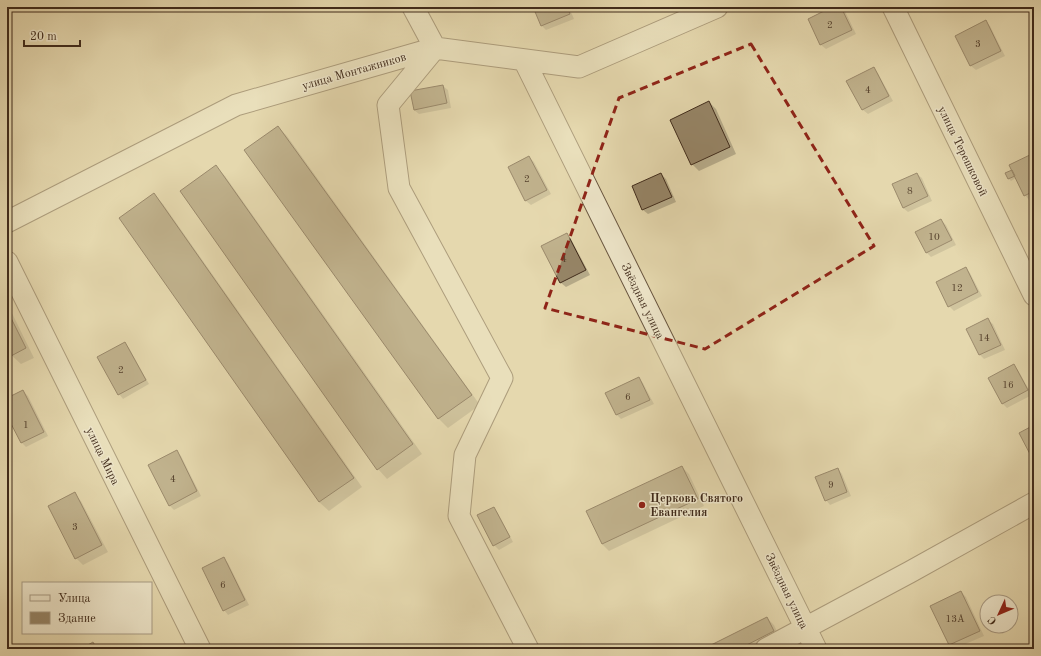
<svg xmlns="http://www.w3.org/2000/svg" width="1041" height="656" font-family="'Old Standard TT',serif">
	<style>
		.shadow { fill: #0003 }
		.building { fill: #968567; stroke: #402b1b }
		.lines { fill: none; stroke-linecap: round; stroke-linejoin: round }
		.minor-casing { stroke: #695640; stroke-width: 23 }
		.minor { stroke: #eee6ca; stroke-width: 21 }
		.marked { fill: none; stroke: #8f2418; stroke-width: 3; stroke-dasharray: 8 5; stroke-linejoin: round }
		.poi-dot { fill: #8f2418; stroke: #eee6ca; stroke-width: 1.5 }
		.labels { text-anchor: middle; stroke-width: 3; stroke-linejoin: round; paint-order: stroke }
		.number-label { font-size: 10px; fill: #56422e }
		.street-label { font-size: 12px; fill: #402b1b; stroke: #eee6ca }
		.poi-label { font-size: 12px; font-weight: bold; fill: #402b1b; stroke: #eee6ca; text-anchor: start }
	</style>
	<rect width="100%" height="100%" fill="#e5d8ae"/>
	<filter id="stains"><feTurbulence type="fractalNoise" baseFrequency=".005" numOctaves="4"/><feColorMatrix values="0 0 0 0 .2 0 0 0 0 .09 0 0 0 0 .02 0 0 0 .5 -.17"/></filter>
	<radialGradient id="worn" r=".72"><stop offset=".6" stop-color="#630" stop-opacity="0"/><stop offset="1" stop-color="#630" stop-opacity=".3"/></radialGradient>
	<path class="shadow" d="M534,7H569L574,19L546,30L542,26Z
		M834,7H842L844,9L856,34L826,49L821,45L809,19Z
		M986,22L990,26L1005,56L976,70L971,66L956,36Z
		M873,68L878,73L893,101L868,114L863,110L848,82Z
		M443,86L448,90L451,108L419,114L414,110Z
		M709,102L716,109L736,154L699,171L692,164Z
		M278,127L287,136L480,405L448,428L439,419L246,150Z
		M7,146L10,157L7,167Z
		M1034,154V198L1029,200L1025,195L1016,178L1011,181L1009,179L1013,170Z
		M529,157L534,162L551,194L531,205L526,201L509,168Z
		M216,167L225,176L422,454L387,479L378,469Z
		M661,174L666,179L676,202L648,214L643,210Z
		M917,174L922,178L932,201L908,212L903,208Z
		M154,195L163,204L362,487L329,511L319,502Z
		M941,220L946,225L956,245L931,257L927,253L917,232Z
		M567,234L571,239L590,275L566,287L561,283L543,247Z
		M966,268L970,273L982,296L954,311L949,306Z
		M7,305L9,307L34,358L21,364L11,355L7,346Z
		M988,320L993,324L1005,350L984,359L980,355L968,329Z
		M125,343L129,348L149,384L123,399L119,394Z
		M1013,365L1018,370L1032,395L1007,408L1002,403Z
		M639,378L643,383L654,404L621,419L617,415L607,393Z
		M23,391L28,396L48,436L26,447L22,443L7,414V399Z
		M177,452L181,456L201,496L174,510L169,505Z
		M682,467L689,474L704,506L609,551L602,544Z
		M838,469L842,474L851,496L830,505L826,500Z
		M74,494L81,501L108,552L83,565L76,558Z
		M494,508L498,513L513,542L499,550L494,545Z
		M224,559L228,563L249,605L228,615L224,610Z
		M961,592L966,597L984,636L954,649L950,645L931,606Z
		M767,618L774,625L780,638L759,649H705Z"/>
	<path class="building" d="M533,7H567L570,14L541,26Z
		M832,7H841L852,30L820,45L808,19Z
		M986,20L1001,51L970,66L955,36Z
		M874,67L889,96L862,110L846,81Z
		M443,85L447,103L414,110L410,91Z
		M709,101L730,147L691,165L670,120Z
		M278,126L472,395L438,419L244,150Z
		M1034,153V191L1024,196L1009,165Z
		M529,156L547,190L525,201L508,167Z
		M216,165L413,444L377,470L180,191Z
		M1012,170L1015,176L1008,179L1005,173Z
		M661,173L672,197L642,210L632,186Z
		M917,173L928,196L903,208L892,184Z
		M154,193L354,478L319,502L119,218Z
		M941,219L952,240L926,253L915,232Z
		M567,233L586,270L560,283L541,246Z
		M966,267L978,292L948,307L936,282Z
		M7,310L26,348L11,356L7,348Z
		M988,318L1001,345L979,355L966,329Z
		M125,342L146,380L118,395L97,357Z
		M1014,364L1028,390L1002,404L988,378Z
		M639,377L650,400L616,415L605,393Z
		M23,390L44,432L21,443L7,416V398Z
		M1034,425V455L1031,456L1019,433Z
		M177,450L197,491L169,506L148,465Z
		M682,466L698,499L602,544L586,511Z
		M838,468L847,492L825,501L815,477Z
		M75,492L102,545L75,559L48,506Z
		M494,507L510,537L493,546L477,515Z
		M224,557L245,600L223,611L202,568Z
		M961,591L980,631L949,645L930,606Z
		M767,617L774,631L739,649H703Z
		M93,642L97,649H81Z"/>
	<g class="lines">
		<defs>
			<path id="minor" d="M413,7L435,48L388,105L399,188L502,378L465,455L459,516L528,649
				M893,7L1034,295
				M524,60L816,649
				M7,222L236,105L435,48L579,67L717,7
				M7,262L200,649
				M766,649L910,572L1034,503"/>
		</defs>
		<use href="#minor" class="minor-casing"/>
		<use href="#minor" class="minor"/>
	</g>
	<path d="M0 0H1041V656H0ZM751,44L874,246L705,349L545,308L619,98Z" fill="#e5d8ae" fill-opacity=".55" fill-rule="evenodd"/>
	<path class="marked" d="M751,44L874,246L705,349L545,308L619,98Z"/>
	<circle class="poi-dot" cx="642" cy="505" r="4"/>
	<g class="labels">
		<g class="number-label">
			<text x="830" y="28">2</text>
			<text x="978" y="47">3</text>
			<text x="868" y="93">4</text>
			<text x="527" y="182">2</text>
			<text x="910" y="194">8</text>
			<text x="934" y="240">10</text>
			<text x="564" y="262">4</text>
			<text x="957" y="291">12</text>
			<text x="984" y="341">14</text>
			<text x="121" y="373">2</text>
			<text x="1008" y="388">16</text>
			<text x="628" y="400">6</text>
			<text x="26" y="428">1</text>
			<text x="173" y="482">4</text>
			<text x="831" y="488">9</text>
			<text x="75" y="530">3</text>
			<text x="223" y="588">6</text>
			<text x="955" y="622">13А</text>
		</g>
		<g class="street-label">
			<text transform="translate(354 71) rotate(-16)" y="4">улица Монтажников</text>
			<text transform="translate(963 151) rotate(64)" y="4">улица Терешковой</text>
			<text transform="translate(643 301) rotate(64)" y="4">Звёздная улица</text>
			<text transform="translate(103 456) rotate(64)" y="4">улица Мира</text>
			<text transform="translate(787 591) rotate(64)" y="4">Звёздная улица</text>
		</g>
		<g class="poi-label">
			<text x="650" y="502">Церковь Святого<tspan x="650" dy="14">Евангелия</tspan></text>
		</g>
	</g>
	<rect width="1041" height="656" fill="none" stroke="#e5d8ae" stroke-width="24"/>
	<rect x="8" y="8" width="1025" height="640" fill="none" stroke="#402b1b" stroke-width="2"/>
	<rect x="12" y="12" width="1017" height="632" fill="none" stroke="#402b1b"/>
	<rect x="22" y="582" width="130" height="52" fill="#eee6ca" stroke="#a89b84"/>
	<rect x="30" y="595" width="20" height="6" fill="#eee6ca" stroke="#a89b84"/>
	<text x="58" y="602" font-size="12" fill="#402b1b">Улица</text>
	<rect x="30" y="612" width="20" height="12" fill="#968567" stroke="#a89b84"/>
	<text x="58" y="622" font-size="12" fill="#402b1b">Здание</text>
	<g transform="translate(999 614) rotate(226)"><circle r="19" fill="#eee6ca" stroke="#a89b84"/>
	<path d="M0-3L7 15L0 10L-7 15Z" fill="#8f2418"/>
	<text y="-6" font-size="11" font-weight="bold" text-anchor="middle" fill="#402b1b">С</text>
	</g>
	<path d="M24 40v6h56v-6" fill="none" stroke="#402b1b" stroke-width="2"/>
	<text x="30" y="40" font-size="12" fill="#402b1b" stroke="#eee6ca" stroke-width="3" paint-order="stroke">20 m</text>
	<rect width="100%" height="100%" filter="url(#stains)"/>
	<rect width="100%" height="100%" fill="url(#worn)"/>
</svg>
